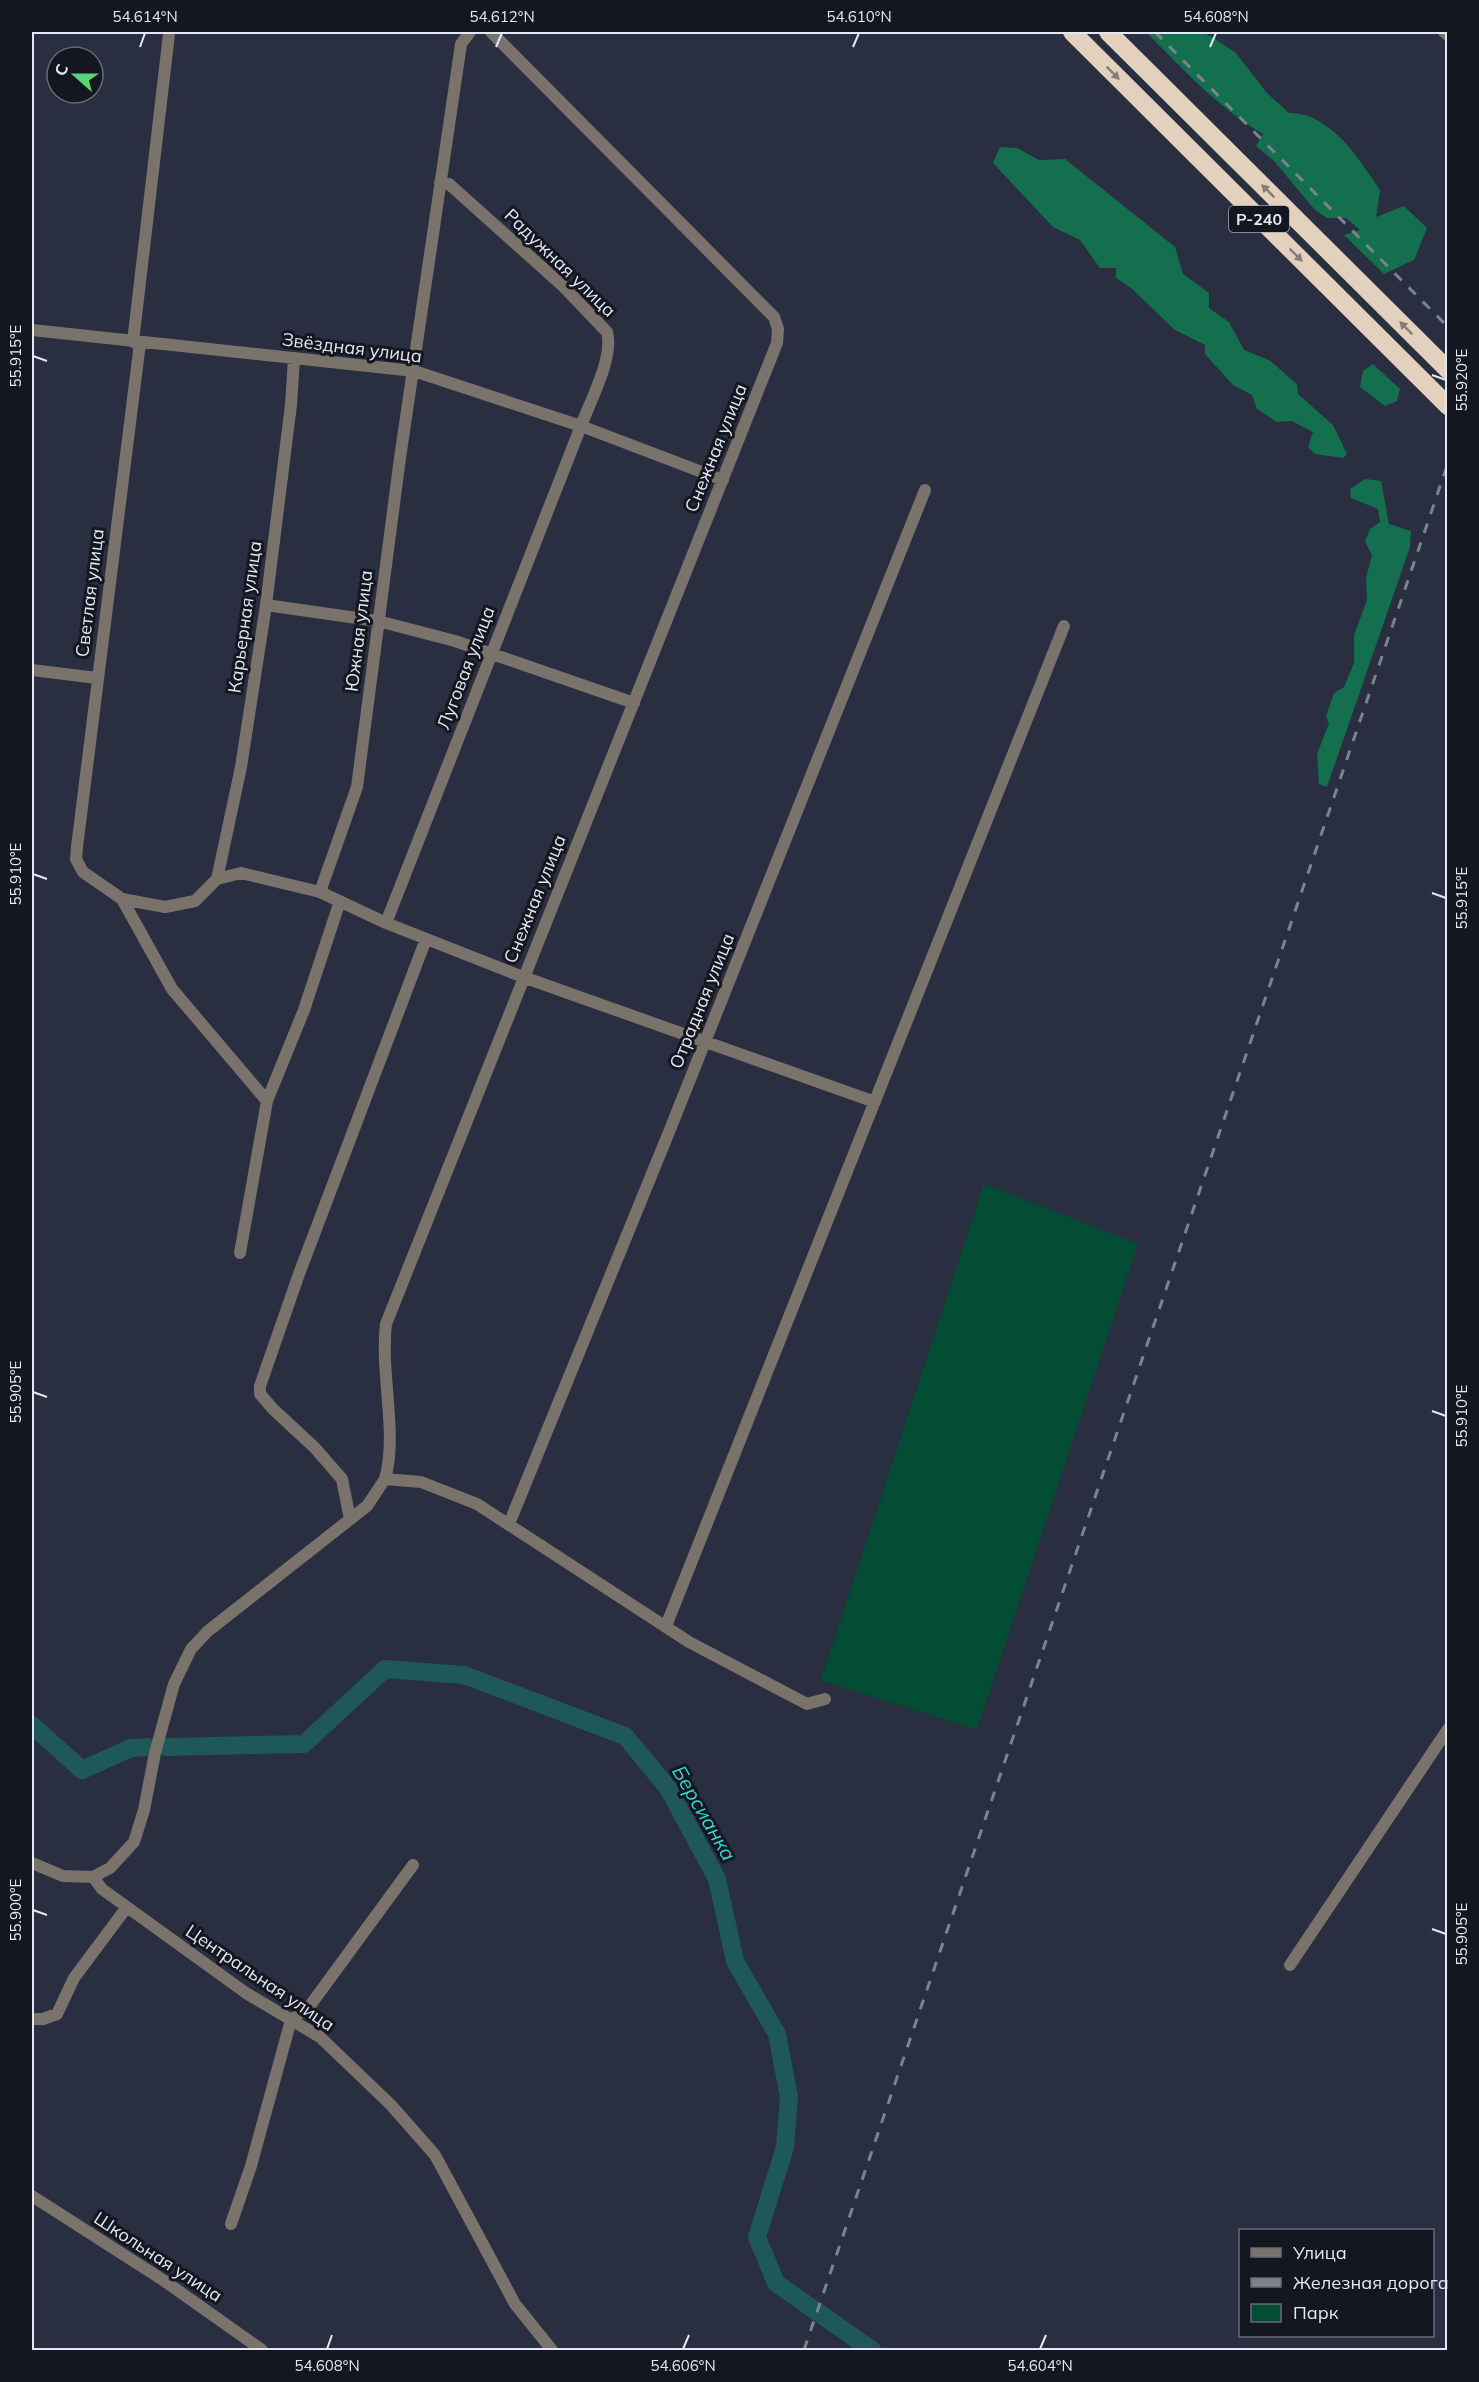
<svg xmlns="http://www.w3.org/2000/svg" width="1479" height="2382" font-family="Mulish,sans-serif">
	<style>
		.green { fill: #024d34 }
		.forest { fill: #136f4e }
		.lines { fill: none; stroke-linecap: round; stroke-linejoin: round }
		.river { stroke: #1e5858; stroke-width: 18 }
		.street { stroke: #7a736b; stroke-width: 12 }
		.highway { stroke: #e4d1bd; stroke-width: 18 }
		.rail { stroke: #7d8291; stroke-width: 3; stroke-dasharray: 10 10; stroke-linecap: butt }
		.oneway { fill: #867d76 }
		.ticks { fill: none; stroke: #e4e8f4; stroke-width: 2 }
		.labels { text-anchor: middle; stroke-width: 6; stroke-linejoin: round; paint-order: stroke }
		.shield { fill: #14171f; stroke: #a6a9b4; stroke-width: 1.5 }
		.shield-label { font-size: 16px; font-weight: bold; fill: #e4e8f4 }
		.street-label { font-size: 18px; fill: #e4e8f4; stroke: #14171f }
		.water-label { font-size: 20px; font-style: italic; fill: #33d8d9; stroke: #14171f }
		.neatline { fill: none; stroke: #e4e8f4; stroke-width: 2 }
		.ticks-label { font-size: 15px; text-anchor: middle; fill: #e4e8f4 }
	</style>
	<rect width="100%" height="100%" fill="#292e40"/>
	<path class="green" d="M984,1184L1138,1244L977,1730L821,1680Z"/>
	<path class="forest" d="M1146,32H1202L1212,37L1236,53L1267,93L1289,113C1330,112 1360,160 1380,190L1376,217L1404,206L1427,228L1414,260L1384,274L1344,235L1360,230L1346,218H1327L1315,210L1274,161L1256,146L1263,134C1217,107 1183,69 1146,32Z
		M1000,147L1017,148L1039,160L1065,159L1175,247L1183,274L1209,293V308L1229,322L1244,350L1269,360L1297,384L1298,394L1333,425L1347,454L1343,458L1315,454L1308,447L1313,432L1292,421L1277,422L1257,409L1252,395L1233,385L1205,354V345L1175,330L1131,288L1116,278V268H1100L1080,240L1053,227L993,163Z
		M1373,364L1400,389L1397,401L1385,406L1360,387L1363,371Z
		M1365,479L1381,481L1389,524L1411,531L1410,547L1327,787L1319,784L1317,754L1329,723L1326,716L1334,693L1344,687L1354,663V635L1367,600L1366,578L1372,555L1365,541L1370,529L1380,522L1378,509L1351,498L1350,489Z"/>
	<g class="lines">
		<path class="river" d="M32,1725L82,1770L131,1748L147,1747
			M166,1747L304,1744L385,1669L464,1675L625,1736L668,1788L717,1879L735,1961L777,2034L789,2097L785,2147L757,2237L776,2283L872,2350"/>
		<path class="street" d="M1444,32L1448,35
			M32,330L414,371L581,426L723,480
			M133,342L169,34
			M140,343L77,847L76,859L83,872L122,899L165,907L195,901L217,879L241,873L320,892L386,923L523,977L875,1102
			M266,605L378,621L455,641L634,703
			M32,670L97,678
			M217,879L241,767L266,605L291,405L294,359
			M320,892L357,787L400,458L461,44L470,32
			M122,899L172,989L267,1101
			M386,923L581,426C590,401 614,358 607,332L564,287L449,184L440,183
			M240,1253L267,1101L304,1010L340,901
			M385,1479C398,1433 380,1374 386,1324L777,343L778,329L774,317L491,32
			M350,1519L342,1479L315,1448L273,1409L260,1394V1386L299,1274L426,939
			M509,1524L669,1132L925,490
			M666,1626L1064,626
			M32,1863L63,1876L93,1877L102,1889L246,1993L320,2037L391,2105L435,2155L515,2304L552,2350
			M93,1877L110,1868L134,1842L144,1810L155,1753L174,1684L191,1649L208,1631L367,1506L385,1479L421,1482L477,1504L689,1642L807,1704L825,1699
			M1290,1965L1448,1729
			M32,2019H43L57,2014L74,1978L127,1907
			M32,2196L163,2280L262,2350
			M231,2224L251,2166L291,2020L309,2007L413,1865"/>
		<path class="highway" d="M1072,32L1448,406
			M1108,32L1448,370"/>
		<path class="rail" d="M1155,32L1448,327
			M804,2350L1448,463"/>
	</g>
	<defs><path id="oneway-solid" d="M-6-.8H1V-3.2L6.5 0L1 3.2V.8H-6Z" transform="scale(1.5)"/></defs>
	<g class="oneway">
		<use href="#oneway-solid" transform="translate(1113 73) rotate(45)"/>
		<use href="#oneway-solid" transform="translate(1268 191) rotate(-135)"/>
		<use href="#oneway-solid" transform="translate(1296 255) rotate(45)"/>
		<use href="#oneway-solid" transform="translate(1406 328) rotate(-135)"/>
	</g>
	<path class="ticks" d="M140,47L145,33M496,47L502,33M853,47L859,33M1210,47L1216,33M33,356L47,361M1432,375L1446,380M33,874L47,879M1432,893L1446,898M33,1392L47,1397M1432,1411L1446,1416M33,1910L47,1915M1432,1929L1446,1934M327,2349L332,2335M683,2349L689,2335M1040,2349L1046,2335"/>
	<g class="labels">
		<rect class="shield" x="1229" y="206" width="60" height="26" rx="4.5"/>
		<g class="shield-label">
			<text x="1259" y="225">Р-240</text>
		</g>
		<g class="street-label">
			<text transform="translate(560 263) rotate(44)" y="6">Радужная улица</text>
			<text transform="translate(352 348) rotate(7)" y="6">Звёздная улица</text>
			<text transform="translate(716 448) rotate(-68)" y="6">Снежная улица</text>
			<text transform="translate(90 593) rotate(-83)" y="6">Светлая улица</text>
			<text transform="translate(245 617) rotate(-82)" y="6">Карьерная улица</text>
			<text transform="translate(359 631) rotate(-83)" y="6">Южная улица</text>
			<text transform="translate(466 668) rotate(-69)" y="6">Луговая улица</text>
			<text transform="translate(535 899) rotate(-68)" y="6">Снежная улица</text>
			<text transform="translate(702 1001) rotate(-68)" y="6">Отрадная улица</text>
			<text transform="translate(260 1978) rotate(34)" y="6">Центральная улица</text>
			<text transform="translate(158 2257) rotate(33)" y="6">Школьная улица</text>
		</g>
		<g class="water-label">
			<text transform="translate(704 1813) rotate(60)" y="7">Берсианка</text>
		</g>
	</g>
	<rect width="1479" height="2382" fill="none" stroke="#14171f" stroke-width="66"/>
	<rect x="1239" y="2229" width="195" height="108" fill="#14171f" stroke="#676b74" stroke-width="1.5"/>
	<rect x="1251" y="2248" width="30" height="9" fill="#7a736b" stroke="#676b74" stroke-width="1.5"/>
	<text x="1293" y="2259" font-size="18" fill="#e4e8f4">Улица</text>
	<rect x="1251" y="2278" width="30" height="9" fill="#7d8291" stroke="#676b74" stroke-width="1.5"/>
	<text x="1293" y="2289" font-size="18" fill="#e4e8f4">Железная дорога</text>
	<rect x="1251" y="2304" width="30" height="18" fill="#024d34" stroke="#676b74" stroke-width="1.5"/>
	<text x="1293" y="2319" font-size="18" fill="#e4e8f4">Парк</text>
	<g transform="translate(75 75) rotate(291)"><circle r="28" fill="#14171f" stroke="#676b74" stroke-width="1.5"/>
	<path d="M0-4.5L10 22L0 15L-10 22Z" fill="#58d570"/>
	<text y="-9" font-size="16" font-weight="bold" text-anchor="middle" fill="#e4e8f4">С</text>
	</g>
	<rect x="33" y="33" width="1413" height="2316" class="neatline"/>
	<g class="ticks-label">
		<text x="145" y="22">54.614°N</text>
		<text x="502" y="22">54.612°N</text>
		<text x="859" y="22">54.610°N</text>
		<text x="1216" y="22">54.608°N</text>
		<text transform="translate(16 356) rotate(-90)" y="5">55.915°E</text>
		<text transform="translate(1462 380) rotate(-90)" y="5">55.920°E</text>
		<text transform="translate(16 874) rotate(-90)" y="5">55.910°E</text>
		<text transform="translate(1462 898) rotate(-90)" y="5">55.915°E</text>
		<text transform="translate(16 1392) rotate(-90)" y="5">55.905°E</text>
		<text transform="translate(1462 1416) rotate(-90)" y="5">55.910°E</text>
		<text transform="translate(16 1910) rotate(-90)" y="5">55.900°E</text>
		<text transform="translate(1462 1934) rotate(-90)" y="5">55.905°E</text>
		<text x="327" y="2371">54.608°N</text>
		<text x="683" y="2371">54.606°N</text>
		<text x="1040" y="2371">54.604°N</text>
	</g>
</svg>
